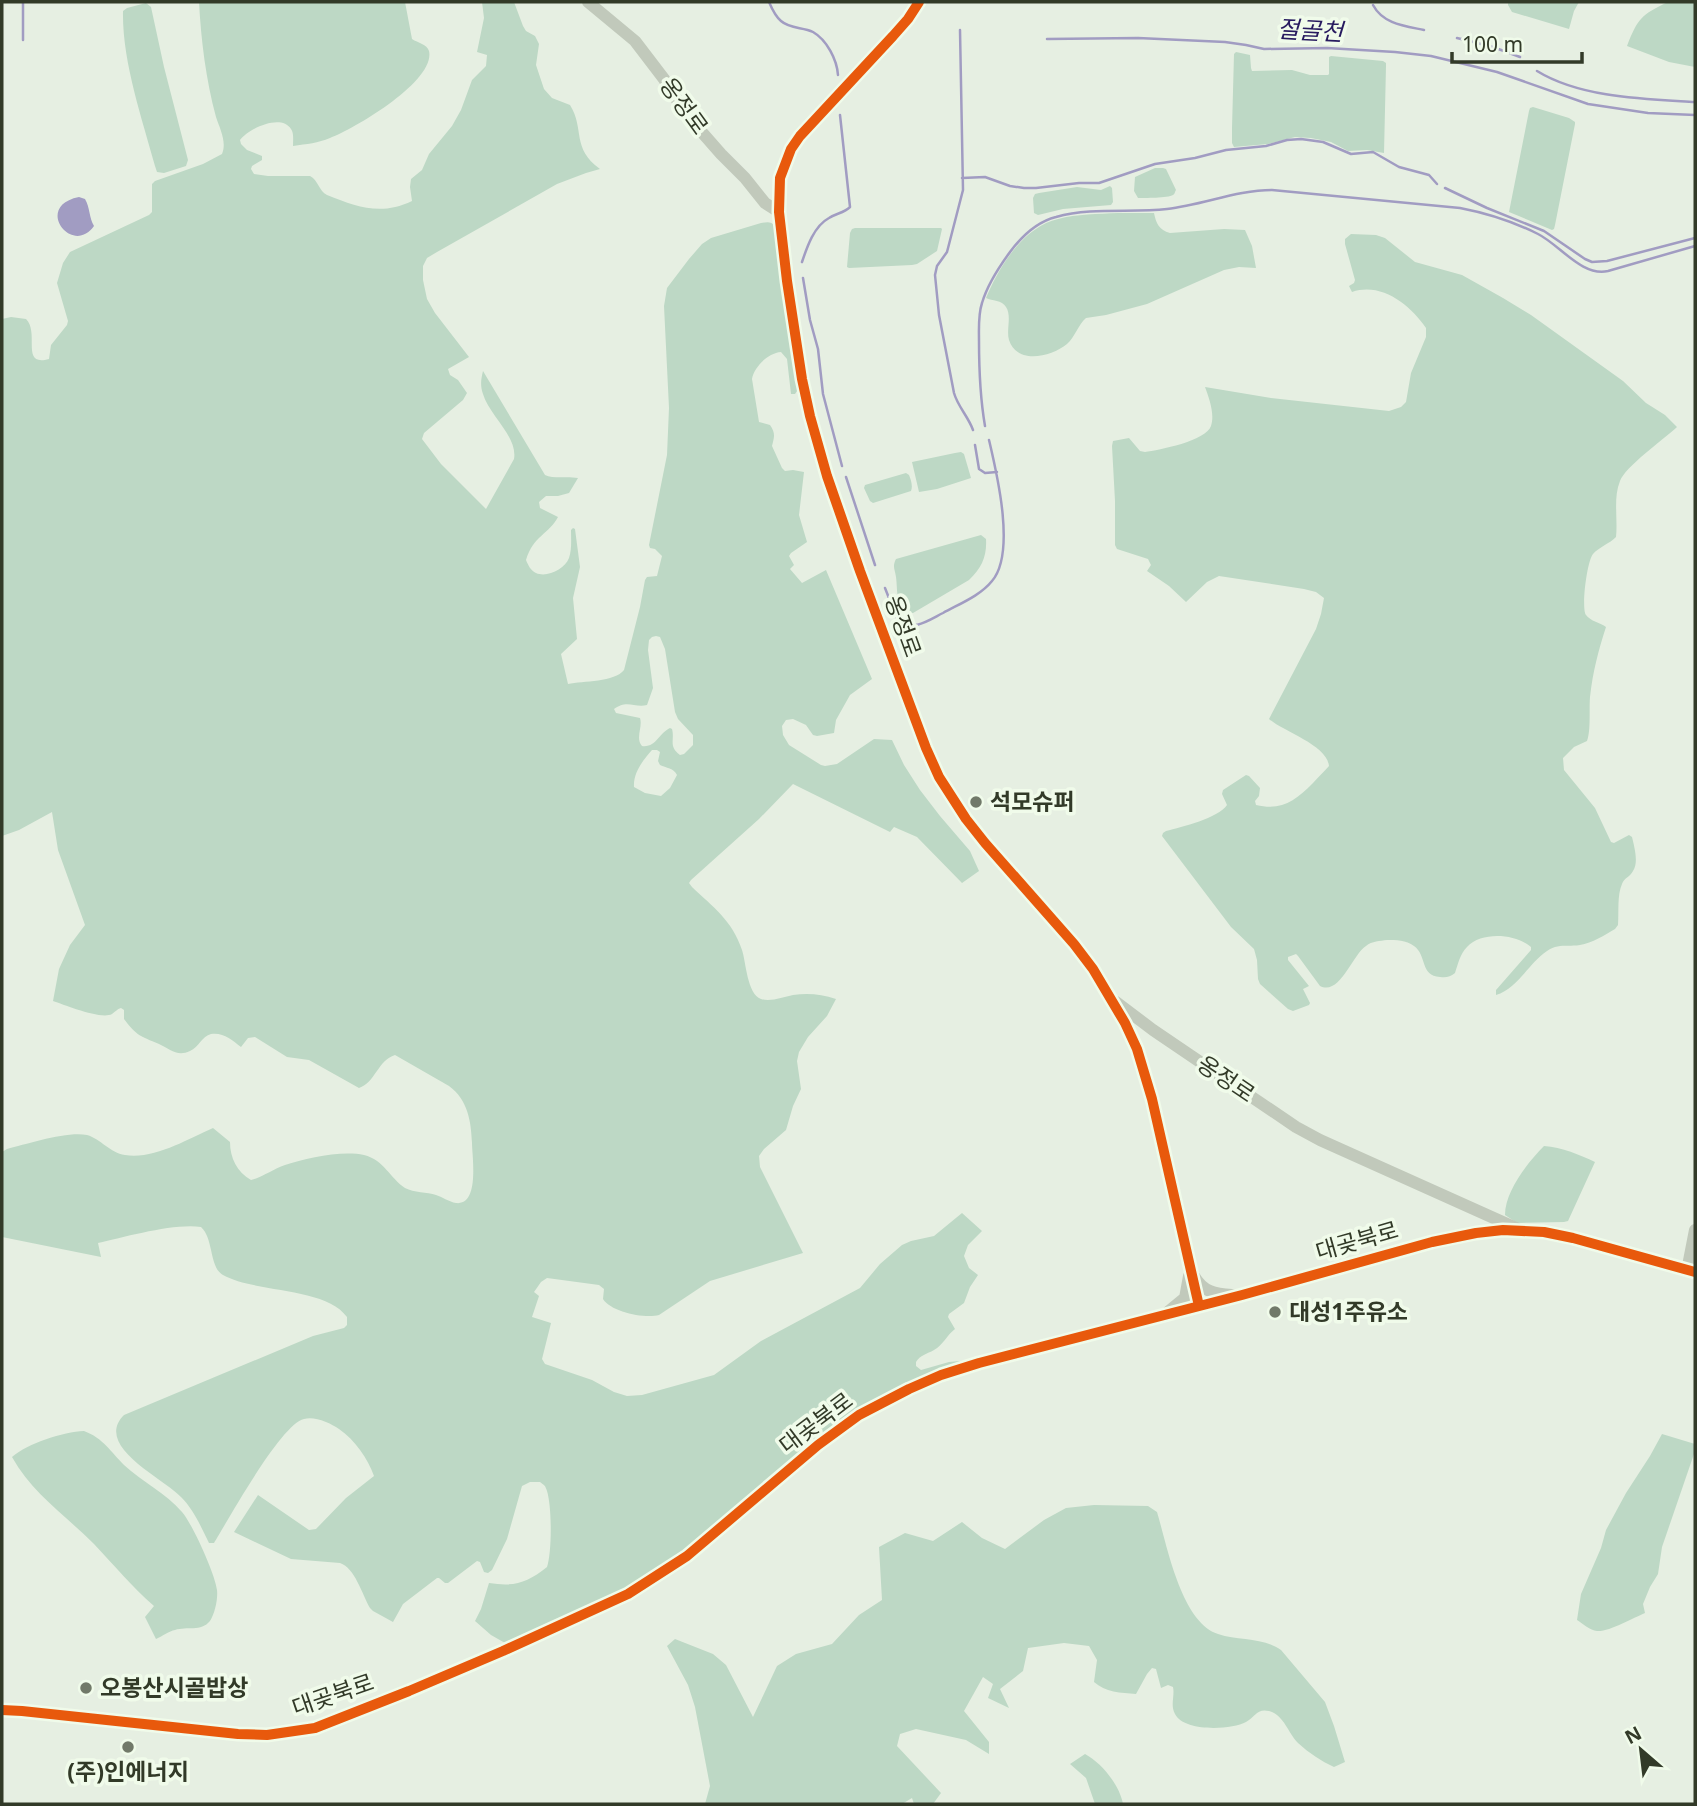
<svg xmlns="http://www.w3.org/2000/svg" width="1697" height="1806" font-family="'Noto Sans','Noto Sans KR',sans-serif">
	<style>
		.green { fill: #bdd8c5; fill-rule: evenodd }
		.water { fill: #a19cc2 }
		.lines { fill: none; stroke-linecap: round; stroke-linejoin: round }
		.stream { stroke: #a19cc2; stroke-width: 2.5 }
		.minor { stroke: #c1c9bb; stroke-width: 12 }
		.cycleway-casing { stroke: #f0fbea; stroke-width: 15 }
		.cycleway { stroke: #e8590c; stroke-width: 10 }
		.poi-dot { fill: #717969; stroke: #f0fbea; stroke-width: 2.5 }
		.labels { text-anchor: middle; stroke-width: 7; stroke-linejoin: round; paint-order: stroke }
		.street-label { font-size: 23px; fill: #323a28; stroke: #f0fbea }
		.poi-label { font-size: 23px; font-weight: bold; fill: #323a28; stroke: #f0fbea; text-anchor: start }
		.water-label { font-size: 24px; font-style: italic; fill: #271a5f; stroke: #f0fbea }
	</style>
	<rect width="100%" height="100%" fill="#e6efe2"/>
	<path class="green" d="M199,2H405L412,39C418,43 427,44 429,51C436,81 354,129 330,138C318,143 307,144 293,146C293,140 294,133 291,129C281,113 248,129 240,140L241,144L247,150L262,156V160L252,166L251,169L254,174L268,176H310C318,180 319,191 327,195C357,207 381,216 412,201L410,187L411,179L422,170L429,154L452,126L461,110L472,80L486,66L487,55L477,52L484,18L482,2H514L523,26L526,31L535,36L539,44L536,65L544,89L552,98L570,105C585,129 571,148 600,169L586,173L557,184L437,252L427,258L423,266V280L427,299L435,313L469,357L448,369L450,375L458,380L467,393L463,400L424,433L422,439L441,464L486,509L514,459C518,437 489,415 483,394C480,386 481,379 483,371L545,475C553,479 568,476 578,478L569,493L558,496H546L539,502L540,508L558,517C549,534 533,536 526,560C528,565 531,571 536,573C547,578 565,569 569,558C572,549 571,539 571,530L573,528L575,529L580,567L573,598L577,639L561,654L568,684C583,681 615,682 624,670L640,607L645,580L647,577L657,576L662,556L655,549L650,548L649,545L667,455L669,408L664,306L667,288L689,259L702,244L711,238L761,223C767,222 771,221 775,226L799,388L795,394H791L787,359L781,352C768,353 754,367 752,379L759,422L770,425C776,434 774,437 772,446L782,468L785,471L793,470L804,472L799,515L807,542L791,553L789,556L794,565L790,569L802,583L826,570L872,679L850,695L836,720L834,733L817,736L813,735L806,725L793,719L786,720L782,726L783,735L789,745L821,765L825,766L837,764L874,739L892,740L904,765L920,790L940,816L970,851L979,871L962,883L917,837L894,827L890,832L793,784L759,819L691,880L689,883L692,887C713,907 732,920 742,950C746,962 747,994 761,999C771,1002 783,997 793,995C808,993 821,994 836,999L827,1016L808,1037L799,1052L797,1061L801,1089L793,1106L786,1130L764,1149L759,1156L760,1167L803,1253L710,1281L659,1315C645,1319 611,1312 603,1299L604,1289L599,1285L547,1278L541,1282L534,1292L539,1296L532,1317L551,1323L542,1359L545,1364L592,1380L614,1392L627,1396L642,1395L714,1375L761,1341L860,1288L880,1264L902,1245L911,1241L934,1236L962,1213L982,1231L968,1245L964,1256L969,1268L978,1275L970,1287L964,1303L949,1314L948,1317L955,1329C947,1335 943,1345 934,1350C927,1354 920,1355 916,1362V1366L921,1370L949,1362L971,1360L904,1386L646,1583L505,1643L491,1635L475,1621L481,1609L489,1583C514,1587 527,1583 547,1567C552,1552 552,1507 547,1491C545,1485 545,1486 540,1482H530L522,1486L507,1539L492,1570L488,1573L484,1572L480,1562L477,1561L448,1583H445L439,1578H437L403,1604L393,1622L373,1611L370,1608C362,1594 355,1568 340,1563L291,1559L234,1532L258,1495L309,1530L316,1529L346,1498L374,1476C368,1459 355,1440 339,1429C330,1423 315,1416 304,1419C281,1424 228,1520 214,1543H209C201,1527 194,1510 181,1497C163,1478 93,1446 124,1415L313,1336L344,1328L347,1325V1317C326,1287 255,1293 223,1275C209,1267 214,1239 201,1227C174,1223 125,1237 98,1243L101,1257L2,1237V1152L7,1149C27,1144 67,1131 87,1135C101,1139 110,1153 125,1155C153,1160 188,1139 213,1128L230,1142C230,1158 237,1172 251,1180C263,1177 273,1169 285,1165C306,1158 342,1150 364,1155C384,1160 390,1178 405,1188C414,1193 427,1192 436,1195C443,1197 449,1202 456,1203C480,1206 472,1156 472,1143C471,1121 468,1100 449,1086L395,1055C378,1060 375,1083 359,1088L309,1060L287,1057L255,1037L248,1038L241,1047C232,1040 223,1032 211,1034C202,1036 199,1047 190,1051C177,1057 170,1049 159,1044C140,1036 137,1036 124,1019V1010L121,1008C117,1009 115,1012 112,1014C101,1020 65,1005 53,1001L59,969L70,945L85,925L58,850L52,812L19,830L2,836V319L11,317L26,319C40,333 20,367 49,359L51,345L67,325L68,321L57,283L63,263L70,252L149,215L152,212V184L155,181L203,164L222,154C227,142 220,129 216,117C206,80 201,40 199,2ZM656,636L660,637L665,649L675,712L678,719L693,735V745L684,754L680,755C668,746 675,740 672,729L670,728C659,733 656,748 642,746C635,738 643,727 640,718L616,713L614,709C627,699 634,708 647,705L653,688L648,650L649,640L652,637ZM652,750H657L660,752L658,761L660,765C666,768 674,768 677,775L670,788L661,796L645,793L634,787C633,773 643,760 652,750Z
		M1508,2H1579L1574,11L1569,29L1512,12L1508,5Z
		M1668,2H1695V67L1669,62L1627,46C1638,18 1641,15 1668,2Z
		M146,3L151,7L164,67L188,160L186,166L164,173L157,172L155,166C142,118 122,61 123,11L127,8Z
		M1236,52L1250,55L1251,68L1252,71L1292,70L1310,75H1328L1329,74V57L1331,56L1383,61L1386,63V66L1384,153L1367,150L1348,151L1331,142L1311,138L1295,137L1268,144L1234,147L1232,143V128L1234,54Z
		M1533,107L1569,118L1575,122V124L1555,225L1554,229L1552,230L1509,212L1529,111L1530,108Z
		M1155,168H1163L1166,169L1176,190C1175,191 1175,194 1173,195C1168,198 1144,198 1138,198L1134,191L1135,177Z
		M1110,186L1112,188L1113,202L1111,205L1063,209L1038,215L1034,213L1033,198L1035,194L1039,193L1077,187L1101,190Z
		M1118,213H1154C1156,223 1159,230 1170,233L1224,229L1245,230L1252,246L1256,268L1239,267L1224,270L1147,304L1106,315L1086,318C1078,325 1075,337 1067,344C1051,357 1017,365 1009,340C1006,330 1012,316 1006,307C1002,300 992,301 986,298C999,267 1023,227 1058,219C1077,214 1098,214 1118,213Z
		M855,228H941L942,229L937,251L917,264L912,265L849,268L847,267L850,233L852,229Z
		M1351,234L1376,235L1385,238L1415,262L1462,275L1503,298L1531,315L1623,381L1646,403L1665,415L1677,427C1664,439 1625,467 1620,481C1613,498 1618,519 1616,537C1609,544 1599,547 1593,554C1587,561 1581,608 1586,615C1590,621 1601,623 1606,627C1598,652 1593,671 1590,697C1589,709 1591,731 1587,741L1574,747L1563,758L1564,770L1595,808L1611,842L1614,843L1629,835L1632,837C1634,846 1639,862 1633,871C1630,877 1624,878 1622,884C1617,895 1619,912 1618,925L1615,929C1605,935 1592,943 1580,945C1567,947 1558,943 1547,951C1529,963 1517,989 1496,995V990L1531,950V947C1516,934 1482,931 1467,947C1460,954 1458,964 1455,973C1450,977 1446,978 1440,977C1420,976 1427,955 1414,946C1406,940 1396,940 1387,940C1380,941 1372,941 1366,946C1352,955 1340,996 1320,986L1298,956L1296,954L1288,957V960L1309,986L1303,989L1310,1003L1309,1005L1293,1011L1288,1009L1260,984L1258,979L1257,960L1254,949L1231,927L1162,836L1163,833L1166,831C1182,827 1218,818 1227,805L1222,794L1223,790L1246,775L1249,776L1260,788L1259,796L1255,801L1256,805C1282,811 1295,801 1313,783C1318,777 1324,772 1329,766C1327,745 1284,732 1269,719L1316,629L1321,614L1324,598L1316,592L1304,589L1219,576L1207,582L1186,602L1169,586L1147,571L1151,565L1148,559L1117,549L1115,545V501L1112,446L1113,441L1129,438L1140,451L1145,452C1159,450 1206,441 1211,426C1215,414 1209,398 1205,387L1271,398L1389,411L1401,407L1406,402L1411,373L1426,337V328C1410,305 1382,282 1352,292L1349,286L1354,283L1355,280L1345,244V239Z
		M955,453L961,452L964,454L971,478L937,489L919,492L912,462Z
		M906,473L909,475C911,480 913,486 911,491L873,503L870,501L864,488L865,485Z
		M981,535L986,539C987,556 982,568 969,580L913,613L906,612C895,597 898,593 896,577C895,569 892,567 896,559Z
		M1544,1146C1562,1147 1580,1155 1595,1162L1568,1221L1564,1222L1517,1223L1505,1215C1505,1191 1528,1162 1544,1146Z
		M84,1431C103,1438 111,1452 124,1465C142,1482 166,1493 182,1512C193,1525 215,1574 217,1590C218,1599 215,1613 210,1621C201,1632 187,1626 175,1630C169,1631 163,1636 156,1639L145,1617L154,1606C132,1587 114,1565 94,1544C65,1515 32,1493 12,1457C28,1443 63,1432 84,1431Z
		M1662,1434L1695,1444V1451L1662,1547L1658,1574L1650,1587L1643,1604L1645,1613C1633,1618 1609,1632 1597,1631C1590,1630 1583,1624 1577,1620L1581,1594L1601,1548L1606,1530L1626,1493L1650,1456Z
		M1094,1505L1148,1506L1157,1512C1167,1545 1181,1622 1218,1634C1239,1641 1263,1637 1281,1650L1325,1702L1334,1726L1345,1762L1334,1767C1321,1761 1309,1753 1298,1743C1288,1733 1284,1715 1269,1711C1257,1708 1255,1717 1246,1722C1231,1730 1184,1732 1175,1714C1170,1705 1175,1696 1173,1687L1168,1685L1161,1688L1156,1669L1152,1668L1147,1674L1136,1694C1121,1693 1105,1692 1094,1682L1097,1660L1089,1646L1064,1643L1028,1648L1023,1671L1000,1689L1009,1708L988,1698L993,1684L983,1677L964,1711L989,1742V1754L966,1740L916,1729L900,1734L897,1746L941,1793L933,1804H914L912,1798L902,1804H705L710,1786L695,1707L688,1685L667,1646L675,1639L713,1654L726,1665L753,1717L777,1666L796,1654L832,1644L859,1615L882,1600L879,1547L905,1533L933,1541L962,1522L982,1538L1005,1549L1044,1520L1066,1508Z
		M1085,1754C1102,1763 1120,1786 1123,1804H1095L1086,1778L1070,1764Z"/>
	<path class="water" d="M79,197L85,199C90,207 89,218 94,226C72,257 33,206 79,197Z"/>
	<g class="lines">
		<path class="stream" d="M769,2C772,9 775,16 781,21C790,29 803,27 813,32C827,40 837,60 838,75
			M1373,5C1383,24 1405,26 1424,30
			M960,30L963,190L947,252L937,266L935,275L939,315L954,393C958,407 968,416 973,430
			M1457,38L1493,47L1520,57
			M1047,39L1138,38L1225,42L1246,45L1264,49L1327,48L1395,52L1431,56L1497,72L1588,104L1648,113L1695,115
			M23,40V2
			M1537,71C1581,98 1645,99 1695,102
			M962,178L985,177L1010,186L1024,188H1036L1079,183H1099L1155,164L1195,158L1226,150L1266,146L1287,140L1301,139L1323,142L1351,154L1373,152L1399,167L1429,175L1437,184
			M1445,188L1487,208L1544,231L1585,259L1592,262L1607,261L1695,238
			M802,262C807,247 814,226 829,218C837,213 844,213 850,207L840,115
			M803,278L810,320L818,349L823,394L842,466
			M985,426C980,397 979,369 979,341C979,328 978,315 982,303C987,286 999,267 1010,252C1022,236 1036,222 1056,217C1092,207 1131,213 1167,209C1203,205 1237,190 1272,190L1460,208C1486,213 1514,222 1538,234C1560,245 1582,277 1608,271L1695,246
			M975,445L979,469L985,473L997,472
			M846,477L875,565
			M885,588L898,621C913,632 929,620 943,613C959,604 980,596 992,581C1016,553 997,474 989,440"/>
		<path class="minor" d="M588,2L635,41L664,79L685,113L721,154L745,178L765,203L779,212
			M919,2L908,19L893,36L800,136L791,149L780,178L779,212L787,281L802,379L810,416L827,476L860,571L926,748L939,777L966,819L985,843L1074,944L1093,969L1125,1023L1137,1049L1152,1099L1199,1306
			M1116,1002L1153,1030L1296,1127L1320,1140L1516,1228
			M1687,1271L1695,1230
			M1194,1276C1203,1292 1215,1294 1232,1295
			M1168,1312L1185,1298L1189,1276
			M2,1710L22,1711L238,1734L267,1735L315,1728L409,1691L503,1651L628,1594L687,1556L818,1445L859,1415L909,1389L941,1375L979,1363L1242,1295L1432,1242L1476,1233L1503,1230L1544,1232L1573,1238L1695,1272"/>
		<defs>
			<path id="cycleway" d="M919,2L908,19L893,36L800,136L791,149L780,178L779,212L787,281L802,379L810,416L827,476L860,571L926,748L939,777L966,819L985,843L1074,944L1093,969L1125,1023L1137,1049L1152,1099L1199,1306
				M2,1710L22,1711L238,1734L267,1735L315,1728L409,1691L503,1651L628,1594L687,1556L818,1445L859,1415L909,1389L941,1375L979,1363L1242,1295L1432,1242L1476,1233L1503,1230L1544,1232L1573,1238L1695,1272"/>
		</defs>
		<use href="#cycleway" class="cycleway-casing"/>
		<use href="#cycleway" class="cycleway"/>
	</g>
	<g class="poi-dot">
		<circle cx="976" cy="802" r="7"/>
		<circle cx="1275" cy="1312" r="7"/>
		<circle cx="86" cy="1688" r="7"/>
		<circle cx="128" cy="1747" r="7"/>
	</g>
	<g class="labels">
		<g class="street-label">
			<text transform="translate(684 106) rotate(54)" y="8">옹정로</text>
			<text transform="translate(903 626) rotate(70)" y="8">옹정로</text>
			<text transform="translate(1226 1079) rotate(34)" y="8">옹정로</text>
			<text transform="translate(1357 1241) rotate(-16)" y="8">대곶북로</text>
			<text transform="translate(816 1423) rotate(-37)" y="8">대곶북로</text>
			<text transform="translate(333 1695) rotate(-19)" y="8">대곶북로</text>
		</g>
		<g class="poi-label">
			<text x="990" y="810">석모슈퍼</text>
			<text x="1289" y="1320">대성1주유소</text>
			<text x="100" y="1696">오봉산시골밥상</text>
			<text x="128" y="1780" text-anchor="middle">(주)인에너지</text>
		</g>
		<g class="water-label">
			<text transform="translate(1310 31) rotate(3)" y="8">절골천</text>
		</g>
	</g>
	<rect width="1697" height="1806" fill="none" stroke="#323a28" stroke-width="7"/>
	<g transform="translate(1641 1750) rotate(332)" stroke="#f0fbea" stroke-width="5" paint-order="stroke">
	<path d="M0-5L12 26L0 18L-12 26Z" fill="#323a28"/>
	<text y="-10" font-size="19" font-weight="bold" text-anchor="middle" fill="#323a28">N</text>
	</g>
	<path d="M1452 52v10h130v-10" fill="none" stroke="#323a28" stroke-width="3.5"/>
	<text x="1462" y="52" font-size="21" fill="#323a28" stroke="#f0fbea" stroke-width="5" paint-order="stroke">100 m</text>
</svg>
